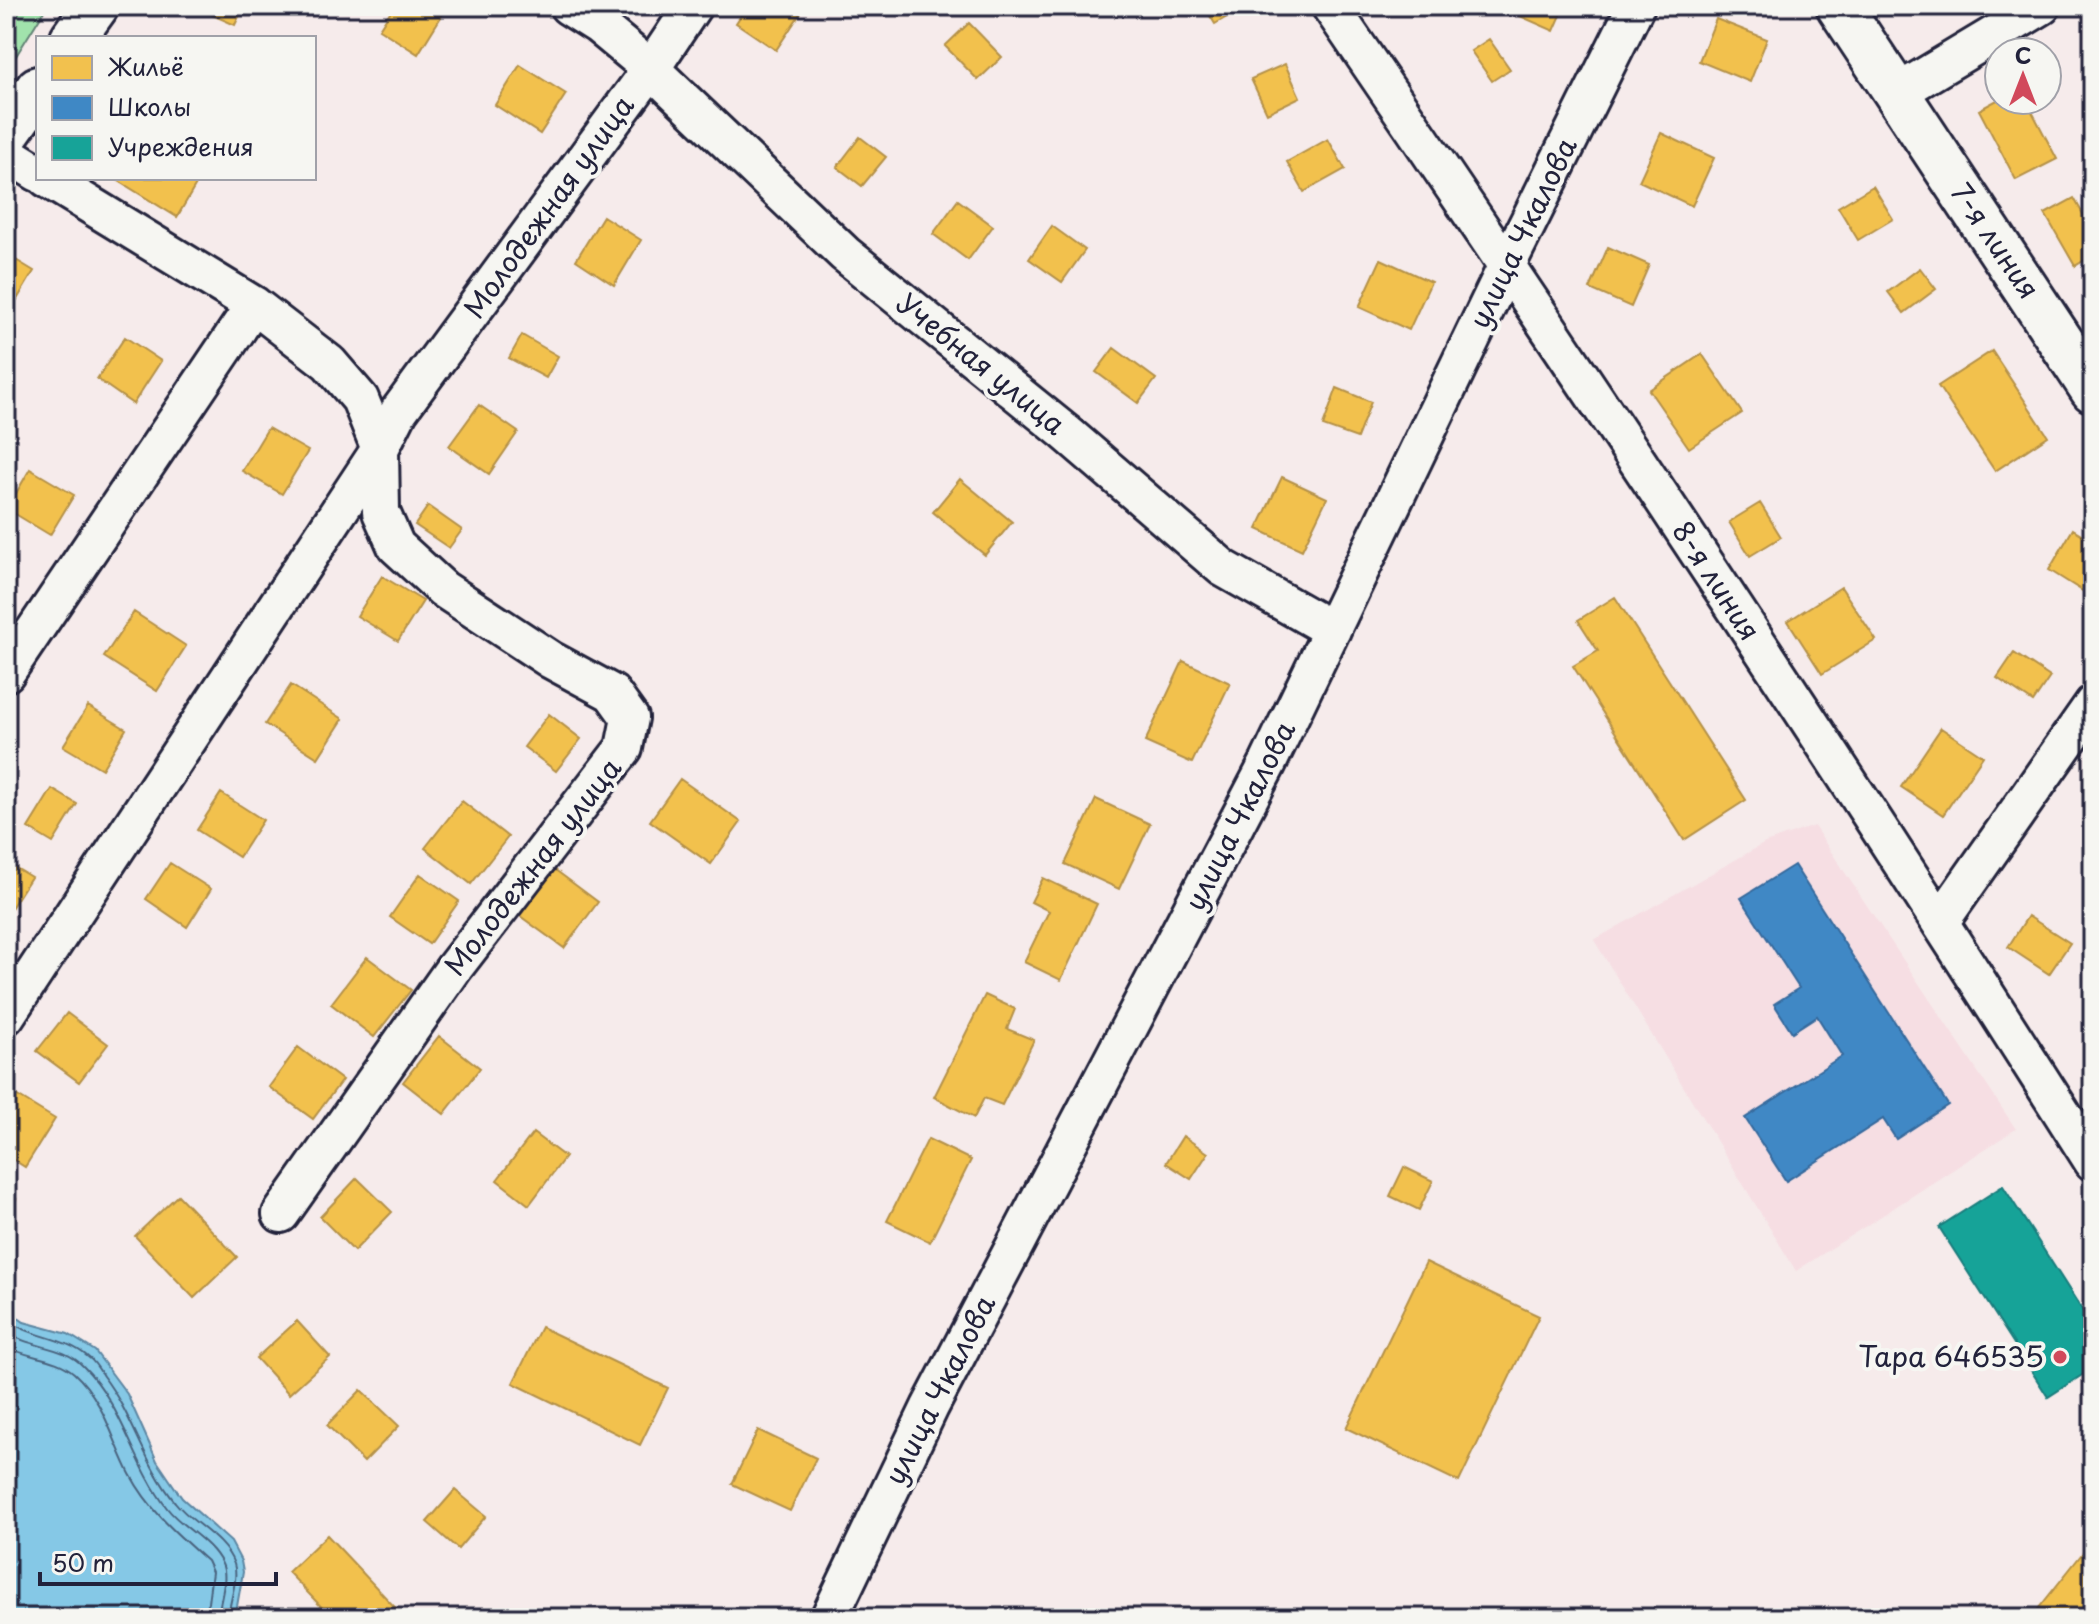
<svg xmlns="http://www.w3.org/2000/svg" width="2099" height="1624" font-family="'Playpen Sans',sans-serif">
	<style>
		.built { fill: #f6dee3 }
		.green { fill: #a1e2ac; stroke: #628274; stroke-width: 2 }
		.water { fill: #85c8e6; stroke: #5d86a2; stroke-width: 2 }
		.homes { fill: #f2c14e; stroke: #b49148; stroke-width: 2 }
		.schools { fill: #3f88c5; stroke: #36699c; stroke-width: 2 }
		.public { fill: #17a398; stroke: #1a7c7c; stroke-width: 2 }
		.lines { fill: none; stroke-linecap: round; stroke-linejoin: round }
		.shore { stroke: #4a647f; stroke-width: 2 }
		.minor-casing { stroke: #22223b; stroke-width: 42 }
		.secondary-casing { stroke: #22223b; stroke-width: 50 }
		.minor { stroke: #f6f6f2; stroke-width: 36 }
		.secondary { stroke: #f6f6f2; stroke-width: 44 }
		.poi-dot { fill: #d1495b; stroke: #f6f6f2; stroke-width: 3 }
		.labels { text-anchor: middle; stroke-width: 8; stroke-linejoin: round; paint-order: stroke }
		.street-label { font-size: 28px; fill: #22223b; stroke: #f6f6f2 }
		.poi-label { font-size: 28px; fill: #22223b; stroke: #f6f6f2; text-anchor: end }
	</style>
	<rect width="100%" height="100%" fill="#f6ebeb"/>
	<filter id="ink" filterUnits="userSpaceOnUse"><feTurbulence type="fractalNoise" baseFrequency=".0125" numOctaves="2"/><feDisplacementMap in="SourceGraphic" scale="16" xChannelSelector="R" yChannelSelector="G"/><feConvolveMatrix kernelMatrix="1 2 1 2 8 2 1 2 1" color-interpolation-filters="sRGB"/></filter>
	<g filter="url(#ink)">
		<path class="built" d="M1814,826L2016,1129L1796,1271L1594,940L1765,843Z"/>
		<path class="green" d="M6,6H47L6,72Z"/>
		<path class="water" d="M6,1309L24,1322L68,1334L95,1351L127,1394L157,1461L182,1498L231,1542L241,1561L243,1572L235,1618H6Z"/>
		<path class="homes" d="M192,6H244L235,25Z
			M394,6H435L444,12L418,54L379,29Z
			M747,6H800L804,8L776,50L736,23Z
			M1204,6H1246L1215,24Z
			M1525,6H1565L1554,31L1520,16Z
			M1916,6H1935L1921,14Z
			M1716,19L1767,39L1750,82L1699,61Z
			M969,23L1002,57L978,80L945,46Z
			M1489,39L1510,69L1492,81L1471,51Z
			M1285,64L1300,97L1267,113L1251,79Z
			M520,65L566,94L540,134L495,105Z
			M1999,99L2026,100L2057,159L2016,180L1979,110Z
			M1661,133L1714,158L1692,206L1639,181Z
			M860,137L886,157L862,186L837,167Z
			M1328,139L1345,169L1304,192L1287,162Z
			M114,178H200L177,217Z
			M1873,186L1893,219L1858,240L1838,207Z
			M2074,198L2093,232V255L2075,266L2045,214Z
			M958,200L993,226L968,260L933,234Z
			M603,216L641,240L614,285L576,260Z
			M1052,226L1085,250L1062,282L1029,259Z
			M1608,247L1649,265L1631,307L1590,289Z
			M6,254L34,271L15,303L6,298Z
			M1381,259L1431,282L1409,330L1359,307Z
			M1920,268L1936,289L1904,313L1888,292Z
			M522,335L558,356L546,378L509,358Z
			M125,337L161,361L133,404L97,379Z
			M1114,348L1156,379L1138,403L1096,372Z
			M1992,351L2048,436L1995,471L1938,386Z
			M1702,354L1742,413L1689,448L1649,390Z
			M1337,388L1371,402L1357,438L1323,426Z
			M479,405L518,432L489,474L449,446Z
			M268,428L308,451L282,494L242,471Z
			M30,469L74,495L50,535L7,509Z
			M1282,477L1327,498L1302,550L1257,529Z
			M960,479L1012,522L985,555L933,512Z
			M1760,503L1781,537L1750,556L1729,522Z
			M428,506L462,530L449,548L415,525Z
			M2073,529L2093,541V588L2089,595L2049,570Z
			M382,576L423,601L398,641L357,616Z
			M6,578L15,584L6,599Z
			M1841,587L1876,640L1822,674L1788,621Z
			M1615,597L1746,800L1684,840L1573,666L1598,651L1578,620Z
			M134,612L186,646L157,691L104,657Z
			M2014,653L2050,677L2033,702L1997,678Z
			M1183,661L1230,683L1192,763L1145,742Z
			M291,685L343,719L318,758L265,724Z
			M88,706L126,729L102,769L63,746Z
			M549,714L581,739L556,771L524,747Z
			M1941,728L1983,756L1943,815L1901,787Z
			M680,779L741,822L711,864L650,821Z
			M52,789L77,804L53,843L28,828Z
			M221,793L263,820L239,857L197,830Z
			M1096,799L1150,824L1119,889L1065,864Z
			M462,801L508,837L471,884L425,848Z
			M6,862L31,877L6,916Z
			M170,863L211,889L187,927L146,899Z
			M554,869L598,902L564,948L520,916Z
			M420,874L459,901L429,944L390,917Z
			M1043,878L1097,904L1061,980L1024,962L1049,911L1031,902Z
			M2028,916L2070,943L2049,974L2008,947Z
			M367,957L411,990L374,1037L331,1004Z
			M985,995L1015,1009L1007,1029L1034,1040L1002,1105L984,1098L974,1118L934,1097Z
			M67,1013L108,1044L79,1082L37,1051Z
			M439,1036L480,1068L444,1114L403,1082Z
			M298,1047L342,1080L313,1119L269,1087Z
			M11,1092L55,1119L25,1167L6,1155V1100Z
			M533,1133L565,1157L529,1205L497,1180Z
			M1183,1136L1208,1153L1191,1179L1166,1163Z
			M928,1139L971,1160L930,1242L887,1221Z
			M1404,1167L1433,1181L1419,1210L1390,1196Z
			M357,1178L392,1212L354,1251L320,1217Z
			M6,1194L16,1199L6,1217Z
			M178,1195L237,1257L194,1298L135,1236Z
			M1426,1262L1539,1316L1459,1482L1346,1428Z
			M297,1321L330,1357L289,1394L256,1358Z
			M541,1327L668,1388L640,1445L513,1383Z
			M361,1390L399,1426L364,1462L327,1425Z
			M758,1430L816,1458L790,1511L732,1484Z
			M455,1490L486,1516L458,1549L427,1522Z
			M327,1535L405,1618H332L288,1572Z
			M2093,1540V1618H2031Z"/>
		<path class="schools" d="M1794,865L1948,1105L1896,1139L1883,1119L1786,1181L1745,1118L1842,1056L1817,1016L1792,1032L1774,1004L1799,988L1741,898Z"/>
		<path class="public" d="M2003,1186L2093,1327V1368L2048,1397L1939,1227Z"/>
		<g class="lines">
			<path class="shore" d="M6,1319C31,1338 64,1336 88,1357C94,1361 99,1369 103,1376C133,1415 144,1464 175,1502C192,1524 224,1537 234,1564C239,1579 229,1602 228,1618
				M6,1331C29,1349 62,1344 83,1366C123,1405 133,1464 167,1508C182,1528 211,1540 222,1564C229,1578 219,1602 218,1618
				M6,1346C28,1359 54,1356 74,1373C103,1399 113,1441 130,1474C149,1510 177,1534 207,1561L212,1572L206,1618"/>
			<defs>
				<path id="minor" d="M568,6L598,25L651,69L845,254L1065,432L1223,568L1332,630
					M1330,6C1591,387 1846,772 2093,1162
					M1897,93L2042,6
					M6,153L38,173
					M46,178L254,305L329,363L360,399L380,449L381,512L396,546L443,589L551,660L612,693L630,718L624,748L454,968L281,1214
					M6,673L254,305
					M1941,921L2093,704
					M6,1016L380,449L399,411L651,69L693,6
					M829,1618L930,1407L1268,763L1507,265L1636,6"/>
				<path id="secondary" d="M1839,6L2093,390
					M73,38L96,6
					M6,134L38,89"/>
			</defs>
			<use href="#minor" class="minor-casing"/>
			<use href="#secondary" class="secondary-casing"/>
			<use href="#minor" class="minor"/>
			<use href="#secondary" class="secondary"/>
		</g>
	</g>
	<circle class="poi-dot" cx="2060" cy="1357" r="8"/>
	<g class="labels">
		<g class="street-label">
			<text transform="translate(549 207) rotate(-54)" y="10">Молодежная улица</text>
			<text transform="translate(1523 233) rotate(-64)" y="10">улица Чкалова</text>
			<text transform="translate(1995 241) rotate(56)" y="10">7-я линия</text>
			<text transform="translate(981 364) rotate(39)" y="10">Учебная улица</text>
			<text transform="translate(1716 581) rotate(57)" y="10">8-я линия</text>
			<text transform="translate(1240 816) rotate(-63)" y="10">улица Чкалова</text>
			<text transform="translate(533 867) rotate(-52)" y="10">Молодежная улица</text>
			<text transform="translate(940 1390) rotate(-63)" y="10">улица Чкалова</text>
		</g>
		<g class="poi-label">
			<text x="2044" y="1367">Тара 646535</text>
		</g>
	</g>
	<rect width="2099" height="1624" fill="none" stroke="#f6f6f2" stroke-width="32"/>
	<rect x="16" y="16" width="2067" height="1592" fill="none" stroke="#22223b" stroke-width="3" filter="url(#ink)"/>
	<rect x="36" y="36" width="280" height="144" fill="#f6f6f2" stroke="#a1a1a9" stroke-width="2"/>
	<rect x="52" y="56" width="40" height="24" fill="#f2c14e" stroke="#a1a1a9" stroke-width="2"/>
	<text x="108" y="76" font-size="24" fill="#22223b">Жильё</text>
	<rect x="52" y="96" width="40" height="24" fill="#3f88c5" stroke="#a1a1a9" stroke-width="2"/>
	<text x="108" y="116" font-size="24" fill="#22223b">Школы</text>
	<rect x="52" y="136" width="40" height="24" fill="#17a398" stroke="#a1a1a9" stroke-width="2"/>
	<text x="108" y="156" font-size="24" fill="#22223b">Учреждения</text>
	<g transform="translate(2023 76)"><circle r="38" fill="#f6f6f2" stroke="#a1a1a9" stroke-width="2"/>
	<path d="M0-6L14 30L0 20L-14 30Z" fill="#d1495b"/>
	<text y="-12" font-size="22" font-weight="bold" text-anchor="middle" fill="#22223b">С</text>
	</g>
	<path d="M40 1572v12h236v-12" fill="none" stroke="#22223b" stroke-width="4"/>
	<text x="52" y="1572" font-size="24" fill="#22223b" stroke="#f6f6f2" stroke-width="6" paint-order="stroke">50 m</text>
</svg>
